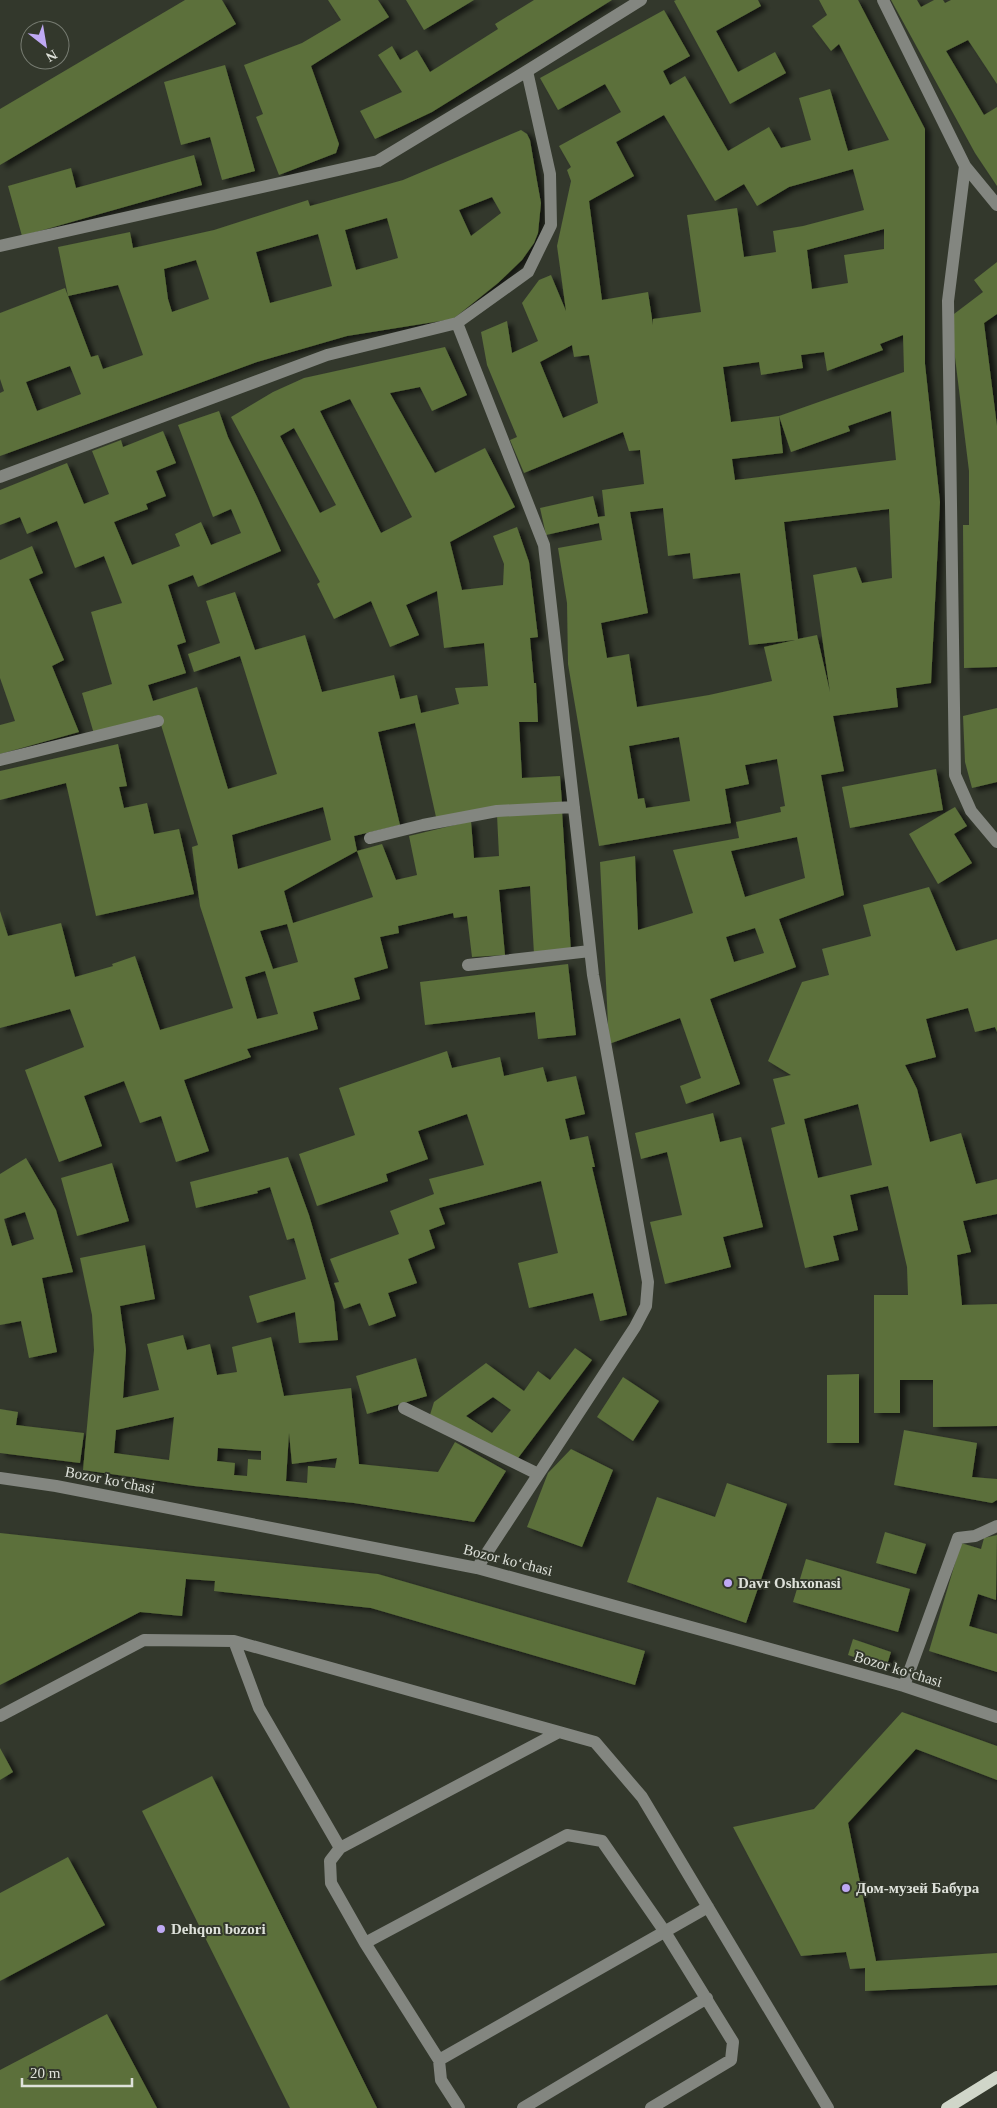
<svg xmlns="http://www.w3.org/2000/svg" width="997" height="2108" font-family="Georgia,serif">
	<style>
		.building { fill: #5b6f3b; fill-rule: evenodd; filter: url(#shadow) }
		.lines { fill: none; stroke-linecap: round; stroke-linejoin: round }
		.minor { stroke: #838680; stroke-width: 12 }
		.major { stroke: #d0d6c9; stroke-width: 12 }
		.poi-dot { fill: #bfa9f4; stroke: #33382c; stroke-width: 2 }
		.labels { text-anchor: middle; stroke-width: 4; stroke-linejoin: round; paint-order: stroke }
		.street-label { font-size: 15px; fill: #dee1da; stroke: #33382c }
		.poi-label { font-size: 15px; font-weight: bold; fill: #dee1da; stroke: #33382c; text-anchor: start }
	</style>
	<defs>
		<filter id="shadow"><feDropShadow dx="5.5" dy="3" stdDeviation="2.5" flood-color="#0009"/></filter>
	</defs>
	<rect width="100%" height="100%" fill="#33382c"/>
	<path class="building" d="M185,0H222L236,24L0,165V109Z
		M328,0H378L389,17L311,66L339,144L336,153L279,175L256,117L263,114L244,65L302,43L341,20Z
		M406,0H474L424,30Z
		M534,0H612L432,112L375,139L360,111L402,92L378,55L392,46L400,60L417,50L430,72L498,29L495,24Z
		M676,0H758L761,6L716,31L738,72L775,52L786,73L730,104L674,1Z
		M819,0H858L925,129V364L940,502L931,683L896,688L898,707L833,716L844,771L821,775L844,895L779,919L796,967L710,999L740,1084L686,1104L680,1086L701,1078L680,1018L609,1044L600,862L635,856L638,930L693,913L673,850L739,838L736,822L781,812L780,807L785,806L777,759L745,765L749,784L725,789L731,823L599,846L568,664L567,603L558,548L602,540L599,523L546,535L540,508L593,496L598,517L605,516L602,490L644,484L640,450L629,451L623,432L524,473L510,440L517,437L487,365L481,332L507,321L512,353L538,341L522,303L539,280L551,275L566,311L557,246L571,181L567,170L571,167L559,146L621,112L605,84L558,110L540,78L664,10L690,56L663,71L670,85L685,76L728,151L769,127L781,148L811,140L799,98L830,89L848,151L889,140L839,44L831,51L812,26L827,15ZM664,115L715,201L744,184L757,206L789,187L853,169L864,210L803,226L773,231L776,252L744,257L737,208L687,215L701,312L653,319V325L648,292L602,300L589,201L634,176L616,142ZM884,229V249L844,255L848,283L812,289L807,250ZM903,335L904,372L779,416L731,422L723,367L759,362L761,375L803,368L801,355L824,352L827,371L883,350L880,344ZM572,345L574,357L589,355L598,403L563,418L540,362ZM891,411L896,460L735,480L732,459L783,453L779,416L791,452L850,431L848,426ZM663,508L668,556L690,553L693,579L740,573L749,645L795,640L764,647L772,681L709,695L637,707L629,654L607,658L601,623L648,613L630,512ZM889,509L892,578L862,583L856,567L813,575L830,692L817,635L798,639L784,522ZM679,737L690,801L646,808L644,798L638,799L629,746ZM797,837L805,878L745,897L731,851ZM755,928L764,953L734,962L726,937Z
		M891,0H917L921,7L934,0H943L945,3L951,0H997V84L968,40L946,51L984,115L997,107V186L975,153Z
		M225,65L255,171L222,180L210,137L181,145L164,82Z
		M521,130L527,134L530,140L537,181L541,203L538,233L534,243L522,260L498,283L453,319L347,336L257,362L0,456V393L4,391L0,379V313L65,288L68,296L58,247L130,232L133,248L214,230L308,200L310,206L403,180ZM492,197L501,213L471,236L459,210ZM387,218L398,258L356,270L345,230ZM318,234L332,286L270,303L256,252ZM196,260L209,299L172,312L168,299L164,269ZM118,285L143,355L103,369L98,355L91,357L68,296ZM70,366L81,394L37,411L26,382Z
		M194,155L202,185L22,236L8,186L71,168L76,188Z
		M997,262V314L984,323L997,426V667L964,668L963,525H969V471L950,317L983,292L974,280Z
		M445,347L467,395L432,411L420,387L390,393L435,473L485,448L515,507L450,542L462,590L503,585L504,564L493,536L517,527L529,562L538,637L530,638L534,683H536L538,722H519L522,778L560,776L562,803L436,817L415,723L378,732L400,825L354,836L357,851L284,891L293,923L373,897L357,851L382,844L396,880L417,875L409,836L471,821L474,858L499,856L497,815L562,811L571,952L534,954L530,886L499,890L505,955L472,957L467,916L454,918L453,913L398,926L399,933L380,937L388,968L354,978L360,999L313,1012L318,1029L247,1049L251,1057L184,1080L209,1151L176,1162L161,1116L140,1123L124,1081L84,1096L102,1146L59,1162L25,1070L84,1047L70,1009L0,1028V911L8,936L61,923L75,977L113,966L112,964L135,956L160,1030L233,1008L200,906L192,847L198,845L158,715L94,734L82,693L112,684L91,612L122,603L104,556L75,568L57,521L27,534L20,517L0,525V490L67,463L84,504L109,494L92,451L121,440L123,447L163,431L176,463L156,471L166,496L146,504L148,509L114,522L132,565L180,546L175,534L201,522L211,545L241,533L231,509L213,517L178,425L219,411L228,437L257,497L281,551L198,587L193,575L168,585L186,642L177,645L186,673L148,685L153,701L197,687L228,789L277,774L240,656L194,672L188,654L220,643L206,601L235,592L255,650L305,635L322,692L394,675L400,699L417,695L421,713L459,704L455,688L488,686L484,643L444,648L437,591L406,605L419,635L390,647L371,601L334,619L317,584L320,582L231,417L273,392L304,378ZM350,399L412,517L381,533L320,411ZM294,428L336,505L320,513L280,436ZM323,807L331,840L238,869L232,835ZM287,924L298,962L273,969L260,931ZM265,971L278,1014L257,1019L245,977Z
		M32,546L43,573L29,579L64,660L52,666L79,732L0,754V725L15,721L0,678V560Z
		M997,708V782L972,788L965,762L963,716Z
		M118,744L127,786L119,787L124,808L147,803L154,834L179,829L194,894L96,916L66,783L0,800V771Z
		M936,769L943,810L850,828L842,787Z
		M955,807L967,826L954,834L972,863L938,884L909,834Z
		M929,887L956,951L997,939V1032L995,1027L975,1032L968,1008L926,1019L936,1057L905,1065L917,1089L930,1142L961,1133L976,1184L997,1179V1214L963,1221L971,1252L957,1255L962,1305L997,1304V1426L933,1427V1380H900V1413H874V1295H908L907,1267L888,1186L850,1195L858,1230L833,1236L839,1260L805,1268L771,1128L785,1124L773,1079L791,1075L768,1061L802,982L829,975L822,949L871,936L863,905ZM858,1104L872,1165L818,1178L804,1119Z
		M568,964L576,1035L538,1039L535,1012L425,1025L420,982Z
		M447,1051L452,1068L500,1057L504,1076L543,1067L547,1082L576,1076L585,1114L565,1119L570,1140L588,1136L595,1167H592L627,1315L600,1321L593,1293L529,1308L518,1263L558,1253L541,1181L439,1208L445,1224L429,1230L435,1248L408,1259L417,1283L388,1293L396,1316L369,1326L360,1303L344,1309L334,1283L339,1282L330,1259L399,1234L390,1211L434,1194L429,1179L484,1165L467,1114L418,1131L428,1159L386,1174L388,1181L317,1206L299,1154L355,1135L339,1088Z
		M713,1113L720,1142L741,1137L763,1227L723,1237L731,1267L665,1284L650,1222L682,1215L667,1152L641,1159L635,1133Z
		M288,1157L309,1215L334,1301L338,1340L299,1343L295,1312L257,1323L249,1296L306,1279L294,1238L287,1240L270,1187L257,1191L258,1193L196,1208L190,1182Z
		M26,1158L56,1210L73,1272L42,1278L57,1352L29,1358L21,1321L0,1325V1174ZM25,1212L34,1239L12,1246L4,1219Z
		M112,1163L129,1221L77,1236L61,1178Z
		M145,1245L155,1299L120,1306L126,1350L123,1398L159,1390L147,1344L183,1335L187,1350L210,1344L217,1375L237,1372L232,1347L271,1337L284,1396L351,1388L359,1464L438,1472L455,1442L506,1471L474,1522L354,1503L194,1486L83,1470L94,1350L92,1315L80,1258ZM174,1417L169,1460L114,1453L116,1430ZM289,1433L292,1464L337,1458L335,1468L308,1466L307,1483L286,1481ZM218,1448L261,1451V1460L248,1459L247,1476L234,1475L235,1463L217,1461Z
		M575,1348L592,1360L512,1466L429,1418L434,1402L486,1363L524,1391L538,1371L550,1380ZM493,1397L511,1410L492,1433L466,1416Z
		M416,1358L427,1396L367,1414L356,1376Z
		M859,1374V1443H827V1375Z
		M623,1377L659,1401L633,1441L597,1417Z
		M0,1409L18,1412L16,1425L84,1433L80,1463L0,1453Z
		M904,1430L977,1443L972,1477L997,1479V1500L992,1503L894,1485Z
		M571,1449L613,1470L582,1547L527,1527L548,1473Z
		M727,1483L787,1504L746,1623L627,1582L657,1497L715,1517Z
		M885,1532L926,1544L916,1574L876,1563Z
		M0,1533L378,1574L645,1651L635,1685L371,1608L214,1591L215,1581L186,1579L182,1616L140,1612L0,1685Z
		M997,1535L996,1600L978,1594L969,1626L997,1634V1672L929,1651L961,1543L981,1549L984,1538Z
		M806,1559L910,1589L898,1632L793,1602Z
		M853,1639L891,1652L886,1668L848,1655Z
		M902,1712L997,1746V1780L916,1749L848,1823L876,1961L997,1953V1985L865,1991V1968L850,1969L846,1952L801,1956L733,1827L814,1809Z
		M0,1748L13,1772L0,1780Z
		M212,1776L377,2108H290L142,1811Z
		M68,1857L105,1925L0,1981V1893Z
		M107,2014L157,2108H0V2070Z"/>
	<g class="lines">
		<path class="minor" d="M883,0L965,166L948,301L955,775L971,811L997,842
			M965,166L997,205
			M0,246L378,161L527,71L641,0
			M457,323L544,545L593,975L648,1282L646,1306L635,1327L477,1568
			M0,477L327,355L457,323L528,272L551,225L550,174L527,71
			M0,760L158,721
			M370,838L423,825L497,811L574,807
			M468,965L590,951
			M404,1408L538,1474
			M0,1478L56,1486L477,1568L904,1686L997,1717
			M234,1641L259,1708L340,1848
			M904,1686L958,1538L975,1536L997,1526
			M0,1716L144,1640L234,1641L595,1742L642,1797L828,2108
			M365,1943L567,1835L602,1841L665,1932L733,2042L731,2060L651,2108
			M439,2060L365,1943L331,1883L330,1861L340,1848L559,1732
			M459,2108L441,2080L439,2060L708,1907
			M523,2108L707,1998"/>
		<path class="major" d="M947,2108L997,2077"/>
	</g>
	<g class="poi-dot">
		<circle cx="728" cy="1583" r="5"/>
		<circle cx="846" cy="1888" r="5"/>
		<circle cx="161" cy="1929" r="5"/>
	</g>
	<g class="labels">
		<g class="street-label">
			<text transform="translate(110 1480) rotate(11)" y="5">Bozor koʻchasi</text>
			<text transform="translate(508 1560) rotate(14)" y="5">Bozor koʻchasi</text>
			<text transform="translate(898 1669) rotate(17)" y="5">Bozor koʻchasi</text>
		</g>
		<g class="poi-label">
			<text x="738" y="1588">Davr Oshxonasi</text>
			<text x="856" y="1893">Дом-музей Бабура</text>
			<text x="171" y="1934">Dehqon bozori</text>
		</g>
	</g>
	<g transform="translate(45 45) rotate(149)"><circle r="24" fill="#33382c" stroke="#777c72"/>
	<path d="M0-4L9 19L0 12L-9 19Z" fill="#bfa9f4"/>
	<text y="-8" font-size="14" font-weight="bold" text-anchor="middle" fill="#dee1da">N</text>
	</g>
	<path d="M22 2078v8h110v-8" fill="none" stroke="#dee1da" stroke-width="2.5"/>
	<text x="30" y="2078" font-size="15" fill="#dee1da" stroke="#33382c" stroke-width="4" paint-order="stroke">20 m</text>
</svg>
